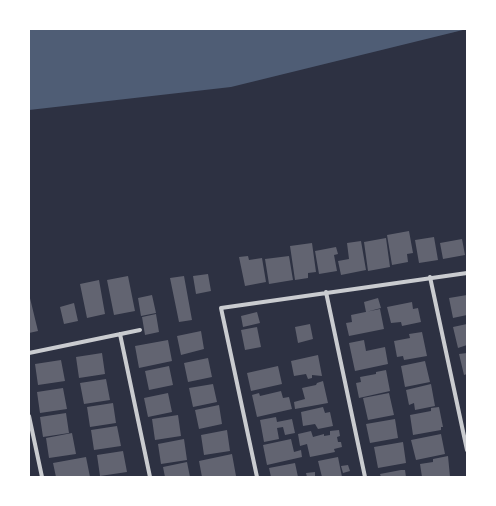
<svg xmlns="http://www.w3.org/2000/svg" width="496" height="506" font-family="Lato,sans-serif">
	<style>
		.water { fill: #4f5d75 }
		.building { fill: #626471 }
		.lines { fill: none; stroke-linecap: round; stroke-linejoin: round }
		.minor { stroke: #caccd0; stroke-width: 4 }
	</style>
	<rect width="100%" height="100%" fill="#2d3142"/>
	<path class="water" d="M29,29H467L231,87L29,110Z"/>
	<path class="building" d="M409,231L413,253L407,254L408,262L392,265L387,235Z
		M434,237L438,260L419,263L415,240Z
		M386,238L390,267L368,271L364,242Z
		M462,239L465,255L443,259L440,243Z
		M361,241L366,270L341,275L338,261L349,259L347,243Z
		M312,243L316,272L308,273V278L295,280L290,246Z
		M336,247L338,254L334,255L337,271L319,274L315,251Z
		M248,256L249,260L262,258L266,282L245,286L239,257Z
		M289,256L293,280L269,284L265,259Z
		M208,274L211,291L196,294L193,276Z
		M128,276L135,311L114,315L107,280Z
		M184,276L192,320L179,322L170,278Z
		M99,280L105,314L87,318L80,284Z
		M29,294L38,331L29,333Z
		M152,295L156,313L141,316L138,298Z
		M467,295V315L453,318L449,298Z
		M378,298L381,308L366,312L364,302Z
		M412,302L413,309L418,308L421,322L402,326L401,322L391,323L387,307Z
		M74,303L78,321L64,324L60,307Z
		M380,309L384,329L349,336L346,323L352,322L351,315Z
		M257,312L260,323L243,327L241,316Z
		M156,314L159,332L145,335L142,317Z
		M310,324L313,339L298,343L295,327Z
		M467,324V345L458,348L453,327Z
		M257,327L261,347L245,350L241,330Z
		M201,331L204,349L181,355L177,336Z
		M422,332L427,356L404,360L403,356L397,357L394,341L410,338L409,334Z
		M168,340L172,361L139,368L135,346Z
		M364,340L366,351L385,347L388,364L355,371L349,343Z
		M102,353L105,374L79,378L76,357Z
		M467,353V374L464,375L459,354Z
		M318,355L322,376L312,375V378L308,379L306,374L294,376L291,361Z
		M208,358L212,377L188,382L184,363Z
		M61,360L65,381L38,385L35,364Z
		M425,361L430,382L405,387L401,366Z
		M169,366L173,385L149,390L145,371Z
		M278,366L282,384L251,391L247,373Z
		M386,370L390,391L359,398L356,383L361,382L360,377L376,374V372Z
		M106,379L110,400L84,404L80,383Z
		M323,381L328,403L295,409L294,402L305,399L302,388L316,385L317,383Z
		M213,384L217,402L193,407L189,388Z
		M431,384L435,406L415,410L414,403L409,405L406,390Z
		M63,388L67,409L40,413L37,392Z
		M281,391L283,398L289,397L292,409L257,417L252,395L259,393L260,396Z
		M168,393L172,412L148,417L144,398Z
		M389,393L394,415L368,420L363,398Z
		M113,403L116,423L90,427L87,407Z
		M219,405L222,424L199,429L195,410Z
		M323,407L325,413L330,412L333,426L318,429L315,424L303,426L301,412Z
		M439,407L443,427H441V430L413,435L410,415L431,411V408Z
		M66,413L69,433L43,437L40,417Z
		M178,415L181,436L155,440L152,419Z
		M276,417L277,422L292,419L295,433L285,435L283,427L277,428L279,439L264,442L260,420Z
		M395,419L398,438L370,443L366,424Z
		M117,426L121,446L94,450L91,430Z
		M227,430L230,451L204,455L201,435Z
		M339,430L340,436L337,437L338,442H341L342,447L334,449L335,452L310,457L307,444L300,446L298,434L311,431L313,437L324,434V436L330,435V431Z
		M72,433L76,454L49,458L46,438Z
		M441,434L445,454L416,460L411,440Z
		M184,439L187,460L161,464L158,444Z
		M291,439L294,452L301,450L302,457L267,465L263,445Z
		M403,442L406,463L378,468L374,447Z
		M123,451L127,472L100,476L97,455Z
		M232,454L236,476L202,477L199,461Z
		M448,456L450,477H422L420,464L433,462V459Z
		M86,457L90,477H56L53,463Z
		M338,457L342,477H322L318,461Z
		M187,462L190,477H165L163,467Z
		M295,463L298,477H271L269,468Z
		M348,465L350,471L343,473L341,466Z
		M401,470H405L406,477H381L380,474Z
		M315,472V477H307L306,473Z"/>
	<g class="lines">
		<path class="minor" d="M430,277L467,450
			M326,292L365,477
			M120,334L150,477
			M29,353L140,330
			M29,416L42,477
			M257,477L221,308L467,273"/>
	</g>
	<rect width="496" height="506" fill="none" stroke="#ffffff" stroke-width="60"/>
</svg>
